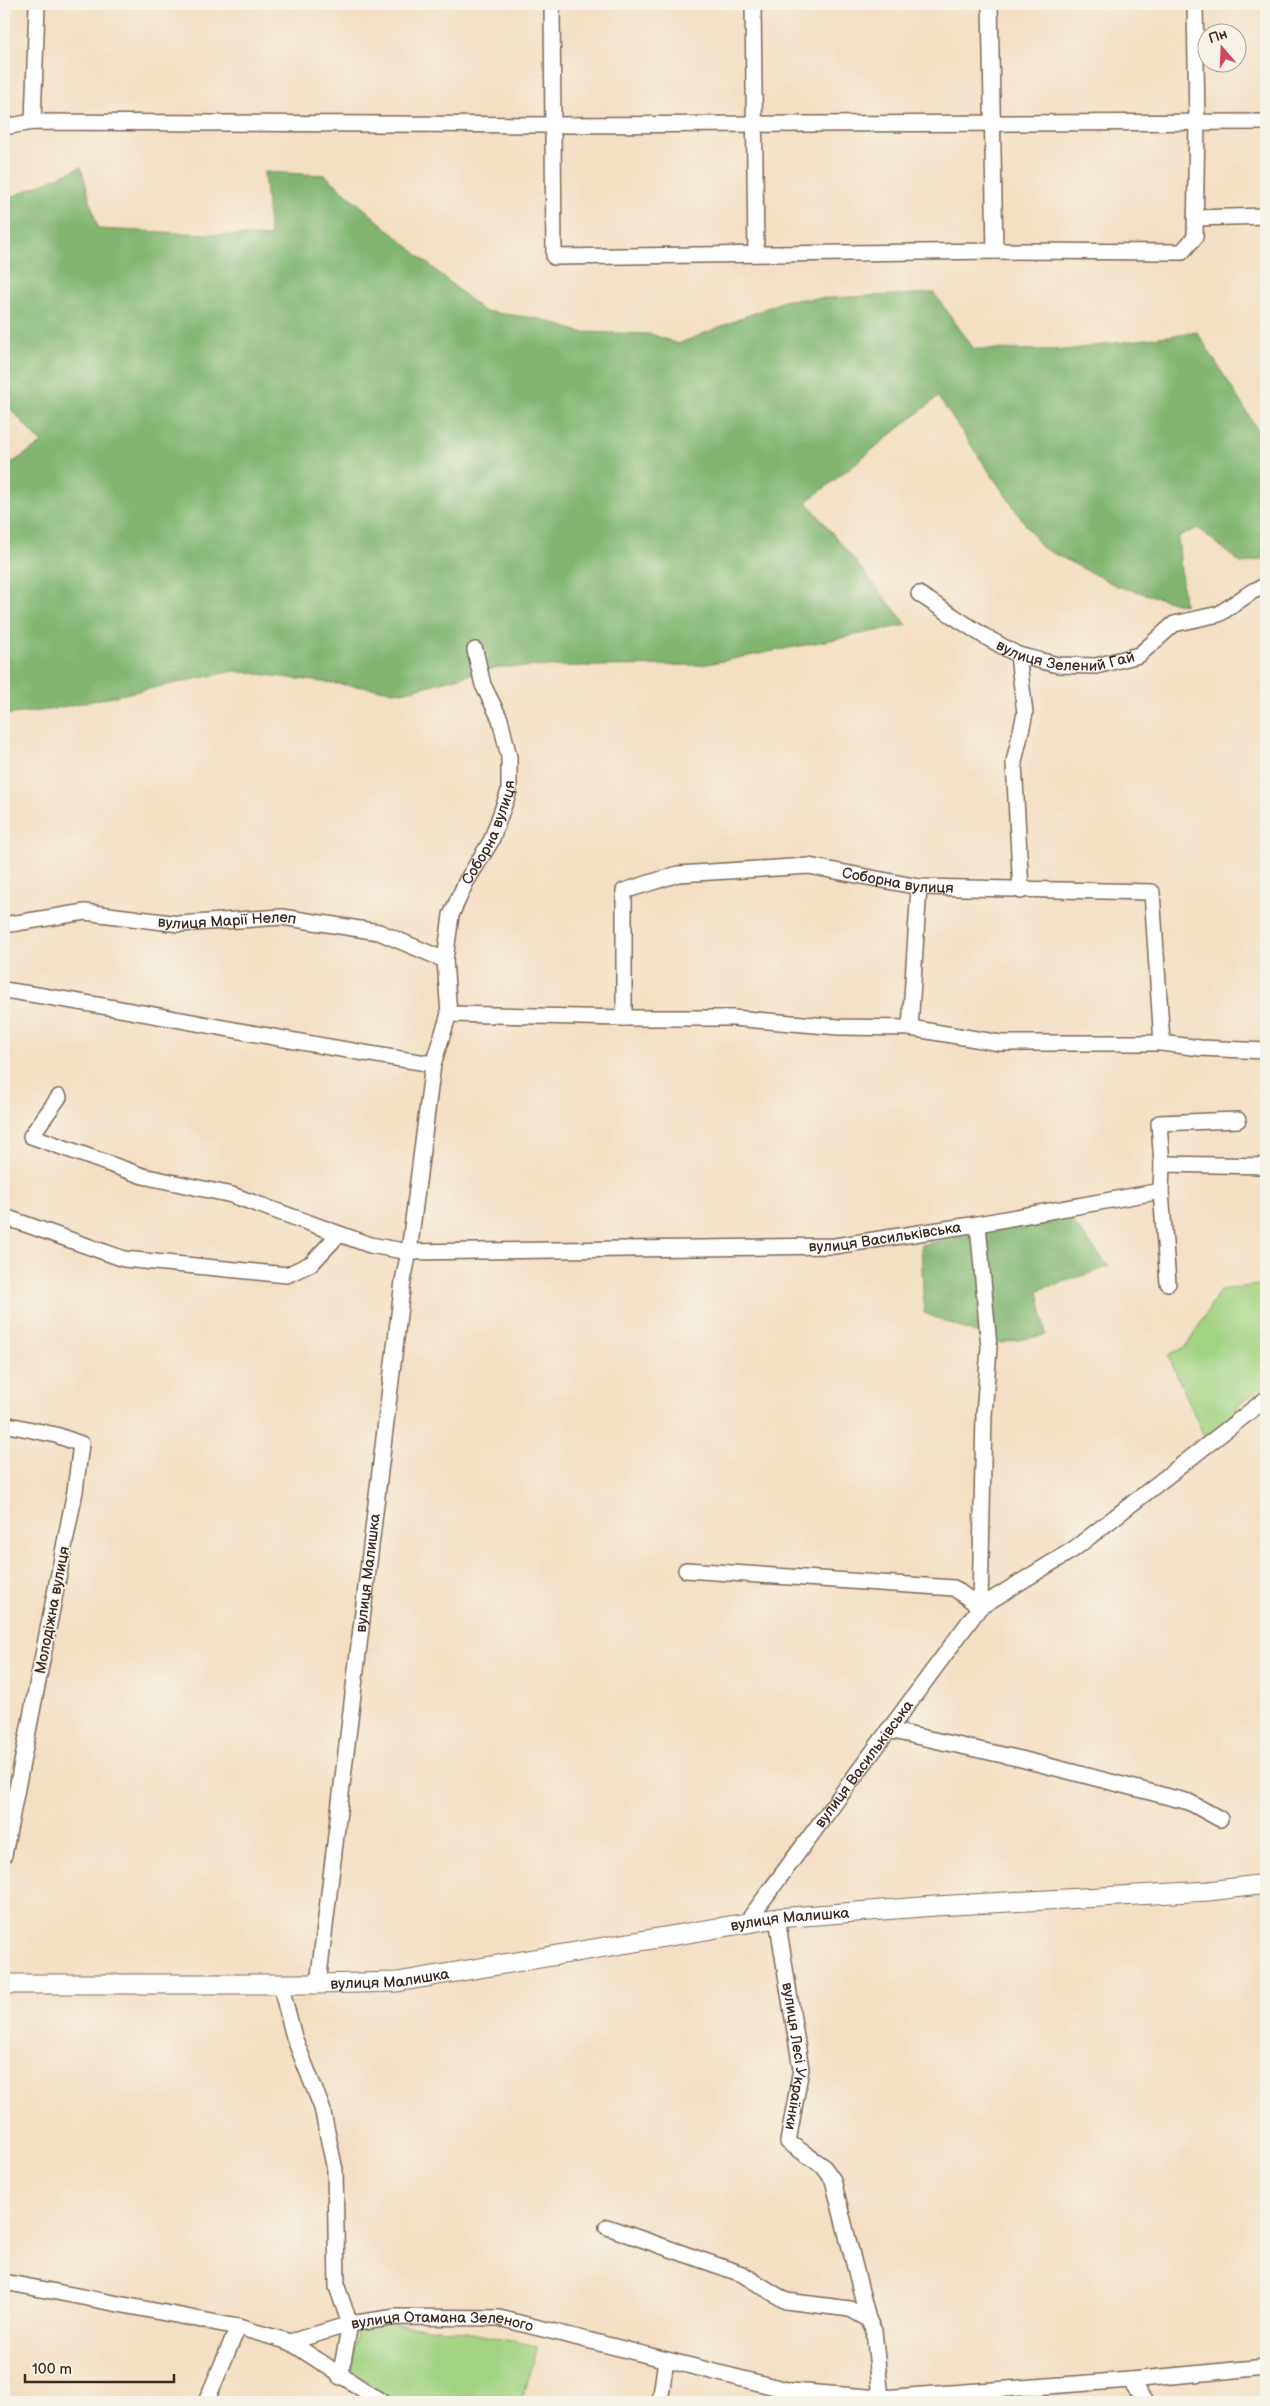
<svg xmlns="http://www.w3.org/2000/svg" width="1270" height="2406" font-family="'Balsamiq Sans',sans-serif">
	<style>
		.green { fill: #a2d381; stroke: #6e7e50 }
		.forest { fill: #81b56f; stroke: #5e7046 }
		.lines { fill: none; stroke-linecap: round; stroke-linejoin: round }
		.minor-casing { stroke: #7b6958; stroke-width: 18 }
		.major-casing { stroke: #7b6958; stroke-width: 21 }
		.minor { stroke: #fff; stroke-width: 15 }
		.major { stroke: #fff; stroke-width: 19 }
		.labels { text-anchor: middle; stroke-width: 4; stroke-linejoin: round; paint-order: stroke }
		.street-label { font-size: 15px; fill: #3b2a1e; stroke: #f7f3e8 }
	</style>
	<rect width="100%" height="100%" fill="#f7f3e8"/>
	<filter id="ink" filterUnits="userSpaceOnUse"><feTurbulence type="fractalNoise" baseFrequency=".02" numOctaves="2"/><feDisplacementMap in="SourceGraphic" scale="10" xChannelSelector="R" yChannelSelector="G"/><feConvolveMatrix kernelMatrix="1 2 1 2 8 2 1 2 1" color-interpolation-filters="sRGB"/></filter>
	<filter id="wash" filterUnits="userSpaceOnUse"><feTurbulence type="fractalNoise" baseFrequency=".0096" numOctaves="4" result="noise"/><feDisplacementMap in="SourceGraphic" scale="20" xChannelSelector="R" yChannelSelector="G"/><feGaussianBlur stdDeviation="1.12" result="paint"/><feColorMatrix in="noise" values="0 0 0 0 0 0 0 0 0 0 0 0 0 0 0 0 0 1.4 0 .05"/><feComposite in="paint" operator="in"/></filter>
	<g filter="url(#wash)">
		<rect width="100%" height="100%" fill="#f3dfc3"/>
		<path class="green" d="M1266,1284V1385L1239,1404L1236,1413L1204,1436L1168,1355L1186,1347L1220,1290Z
			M391,2324L466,2332L537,2346L521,2402H398L391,2400L352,2372L350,2366L357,2332L362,2329Z"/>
		<path class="forest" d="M81,167L98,229L270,237L264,172L325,175L483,311L541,319L580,332L651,334L678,344L786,300L934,293L974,349L1065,350L1197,332L1266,443V558L1242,564L1198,528L1178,537L1184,605L1117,586L1041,547L938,397L807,502L907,625L702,665L499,667L403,692L234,671L48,710L4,715V468L42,443L4,402V200Z
			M1068,1216L1109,1267L1038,1290L1046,1335L1001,1343L924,1313L921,1245L1012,1225Z"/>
	</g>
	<g filter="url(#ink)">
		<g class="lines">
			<defs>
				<g id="minor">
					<path d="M552,4L554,257L995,251L1182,252L1195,237L1197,122L1195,4"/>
					<path d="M753,4L756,254"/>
					<path d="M990,4L995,251"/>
					<path d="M33,122L37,4"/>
					<path d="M4,127L33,122L553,125L1266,122"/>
					<path d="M1195,218L1266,216"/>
					<path id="s1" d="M919,594L984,636L1018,655L1058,665L1096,666L1139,655L1174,624L1219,614L1253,591L1266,586"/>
					<path d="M1018,655L1025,713L1014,762L1021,891"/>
					<path id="s2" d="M4,925L85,912L179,924L282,917L379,932L445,960"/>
					<path d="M4,990C148,1011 289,1043 433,1064"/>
					<path id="s3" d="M449,1014L445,960L451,915L466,882L491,841L509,791V757L500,719L483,685L475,650"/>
					<path id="s4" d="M624,1018V891L678,874L809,866L919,887L1152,892L1162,1043"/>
					<path d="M910,1028L919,887"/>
					<path id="s5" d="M59,1097L31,1136L143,1176L232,1195L370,1245L409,1252L835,1246L978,1224L989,1347L984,1415L980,1607"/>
					<path d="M1162,1164L1159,1123L1238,1120"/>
					<path d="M8,1218L124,1259L287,1275L312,1263L339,1234"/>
					<path d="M978,1224L1161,1191"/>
					<path d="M1168,1283L1161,1191L1162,1164L1266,1166"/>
					<path d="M4,1424L56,1435L81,1444L75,1491L4,1855"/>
					<path d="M686,1570L954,1588L980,1607"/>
					<path d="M888,1730L1021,1759L1189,1802L1220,1819"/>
					<path id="s6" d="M777,1918L801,2069L788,2142L823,2166L833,2180L868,2319"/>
					<path id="s7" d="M746,1923L980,1607L1074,1549L1266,1399"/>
					<path d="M280,1983L294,2037L322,2108L335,2170L337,2287L350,2324L340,2377"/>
					<path id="s8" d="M318,1984L403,1281L409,1252L433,1064L449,1014L624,1018H733L839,1027L910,1028L1000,1043H1162L1200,1048L1266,1051"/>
					<path d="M607,2227L742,2274L786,2301L850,2309L868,2319L874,2331L881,2398"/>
					<path id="s9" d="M4,2282L238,2327L290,2342L350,2324L396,2317L499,2318L791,2391L881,2398L1130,2380L1266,2367"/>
					<path d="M290,2342L382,2402"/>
					<path d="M1130,2380L1145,2402"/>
					<path d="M206,2402L238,2327"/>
					<path d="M660,2402L666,2360"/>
				</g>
				<g id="major">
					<path id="s10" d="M4,1984H318L397,1982L777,1918L935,1906L1209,1891L1266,1884"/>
				</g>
			</defs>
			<use href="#minor" class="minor-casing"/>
			<use href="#major" class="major-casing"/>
			<use href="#minor" class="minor"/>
			<use href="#major" class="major"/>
		</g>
	</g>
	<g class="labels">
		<g class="street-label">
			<text dy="5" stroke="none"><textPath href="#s1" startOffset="164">вулиця Зелений Гай</textPath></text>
			<text dy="5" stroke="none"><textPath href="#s3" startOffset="191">Соборна вулиця</textPath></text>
			<text dy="5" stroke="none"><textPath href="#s4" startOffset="405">Соборна вулиця</textPath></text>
			<text dy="5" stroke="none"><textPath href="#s2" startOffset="225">вулиця Марії Нелеп</textPath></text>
			<text dy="5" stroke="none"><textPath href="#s5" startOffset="921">вулиця Васильківська</textPath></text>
			<text dy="5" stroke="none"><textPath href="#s8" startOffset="414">вулиця Малишка</textPath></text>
			<text transform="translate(52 1610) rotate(-79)" y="5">Молодіжна вулиця</text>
			<text dy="5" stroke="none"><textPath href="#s7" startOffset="198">вулиця Васильківська</textPath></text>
			<text dy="5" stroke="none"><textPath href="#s10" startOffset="791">вулиця Малишка</textPath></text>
			<text dy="5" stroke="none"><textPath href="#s10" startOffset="386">вулиця Малишка</textPath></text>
			<text dy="5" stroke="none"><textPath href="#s6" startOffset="140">вулиця Лесі Українки</textPath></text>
			<text dy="5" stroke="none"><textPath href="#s9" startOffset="448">вулиця Отамана Зеленого</textPath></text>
		</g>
	</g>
	<rect width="1270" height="2406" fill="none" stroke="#f7f3e8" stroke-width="20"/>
	<g transform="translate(1222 48) rotate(341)"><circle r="24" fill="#f7f3e8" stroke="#aca397"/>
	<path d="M0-4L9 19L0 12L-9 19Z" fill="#d1495b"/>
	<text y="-8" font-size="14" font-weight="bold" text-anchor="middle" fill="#3b2a1e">Пн</text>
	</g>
	<path d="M25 2374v8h149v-8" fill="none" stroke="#3b2a1e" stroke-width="2.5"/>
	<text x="32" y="2374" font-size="15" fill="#3b2a1e" stroke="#f7f3e8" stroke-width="4" paint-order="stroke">100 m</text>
</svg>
